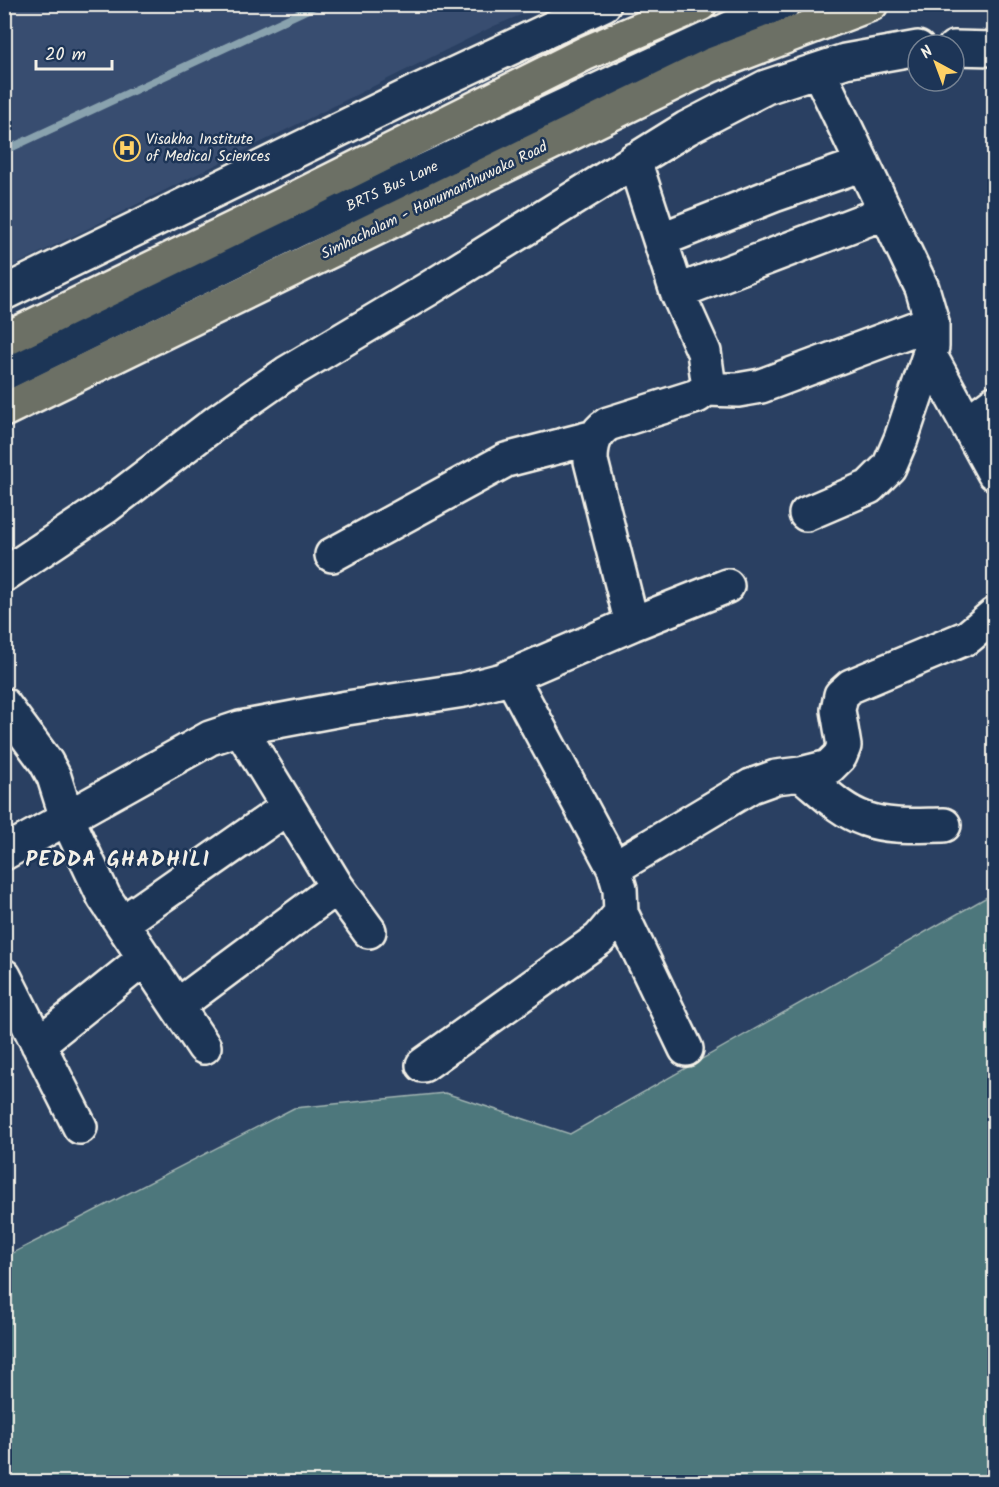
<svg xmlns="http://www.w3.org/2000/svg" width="999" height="1487" font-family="Kalam,sans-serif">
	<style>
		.built { fill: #394d70 }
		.green { fill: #4e777b; stroke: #a1b4b2; stroke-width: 1.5 }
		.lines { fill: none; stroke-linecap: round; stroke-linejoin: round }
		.stream { stroke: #89a2ae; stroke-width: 8 }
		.minor-casing { stroke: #f4f1e8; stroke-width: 38 }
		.major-casing { stroke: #f4f1e8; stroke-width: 38 }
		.minor { stroke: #1d3557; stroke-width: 33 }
		.major { stroke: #6c7065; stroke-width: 33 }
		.labels { text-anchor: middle; stroke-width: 5; stroke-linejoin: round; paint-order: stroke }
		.poi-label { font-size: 15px; fill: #f4f1e8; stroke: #1d3557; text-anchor: start }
		.street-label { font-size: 15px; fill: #f4f1e8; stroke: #1d3557 }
		.district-label { font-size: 21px; font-weight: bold; letter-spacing: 1.5px; fill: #f4f1e8; stroke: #1d3557 }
	</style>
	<rect width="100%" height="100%" fill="#2a4062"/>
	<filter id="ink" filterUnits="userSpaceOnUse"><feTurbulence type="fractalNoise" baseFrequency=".0167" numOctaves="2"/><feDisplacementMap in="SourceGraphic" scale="12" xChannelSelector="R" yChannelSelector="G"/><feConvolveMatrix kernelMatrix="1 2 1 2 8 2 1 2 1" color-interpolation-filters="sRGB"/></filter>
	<g filter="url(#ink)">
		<path class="built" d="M5,4H545V5L494,26L5,270Z"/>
		<path class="green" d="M994,893V1482H5V1257L294,1108L445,1093L570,1134Z"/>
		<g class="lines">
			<path class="stream" d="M4,151L319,4"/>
			<defs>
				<path id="minor" d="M954,48L994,49
					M660,240L774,195L863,164
					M677,292L886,212
					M4,293L416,92L604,4
					M929,354L994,473
					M4,374L297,230L783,4
					M706,389L738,390L761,386L932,322
					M967,423L994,403
					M806,514L869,487L889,467L901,439L932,347V322L922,288L818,70
					M332,555L506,460L595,437
					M4,575L107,506L218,421L287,373L428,289L687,128L766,87L845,61L918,48
					M632,624L591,461C591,445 594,433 608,424L697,396L706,389L708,380L704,352L677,292L634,160
					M4,705L46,762L54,777L67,818L104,897L204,1047
					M240,728L337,887L369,931
					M801,774C821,790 841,811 865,819C890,828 919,825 944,825
					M4,853L210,738L240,728L347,708L464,690L502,680L632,624L727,586
					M614,868L751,786L776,777L801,774L829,767L840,756L844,746L838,710L841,695L851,686L968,637L994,615
					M621,913L686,1049
					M122,923L288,807
					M4,976L80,1127
					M177,1006L337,887
					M38,1044L145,958
					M423,1065L599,939L621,913L620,889L614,868L511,676"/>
				<path id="major" d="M4,340L280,206L586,53L700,4
					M4,410L711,65L871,4"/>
			</defs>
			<use href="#minor" class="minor-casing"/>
			<use href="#major" class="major-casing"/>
			<use href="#minor" class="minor"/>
			<use href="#major" class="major"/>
		</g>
	</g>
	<defs>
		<symbol id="hospital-ring" viewBox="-11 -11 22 22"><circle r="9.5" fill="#1d3557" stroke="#ffd166" stroke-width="1.5"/><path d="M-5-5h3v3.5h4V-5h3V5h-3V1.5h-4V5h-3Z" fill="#ffd166"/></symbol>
	</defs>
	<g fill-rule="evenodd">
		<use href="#hospital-ring" x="112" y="133" width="30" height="30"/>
	</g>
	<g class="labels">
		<g class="poi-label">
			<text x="146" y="144">Visakha Institute<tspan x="146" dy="17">of Medical Sciences</tspan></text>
		</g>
		<g class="street-label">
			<text transform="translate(392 186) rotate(-25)" y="5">BRTS Bus Lane</text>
			<text transform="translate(434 200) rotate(-26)" y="5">Simhachalam - Hanumanthuwaka Road</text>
		</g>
		<g class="district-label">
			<text x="118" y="866">PEDDA GHADHILI</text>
		</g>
	</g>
	<rect width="999" height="1487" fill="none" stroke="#1d3557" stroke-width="24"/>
	<rect x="12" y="12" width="975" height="1463" fill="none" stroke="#f4f1e8" stroke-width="2" filter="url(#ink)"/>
	<g transform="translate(936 63) rotate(319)"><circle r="28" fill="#1d3557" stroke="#738091" stroke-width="1.5"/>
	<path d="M0-4.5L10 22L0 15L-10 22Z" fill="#ffd166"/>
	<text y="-9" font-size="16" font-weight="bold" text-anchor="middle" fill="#f4f1e8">N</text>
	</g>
	<path d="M36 60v9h76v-9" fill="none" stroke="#f4f1e8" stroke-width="3"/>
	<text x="45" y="60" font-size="18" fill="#f4f1e8" stroke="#1d3557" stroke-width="4.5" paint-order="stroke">20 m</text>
</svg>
